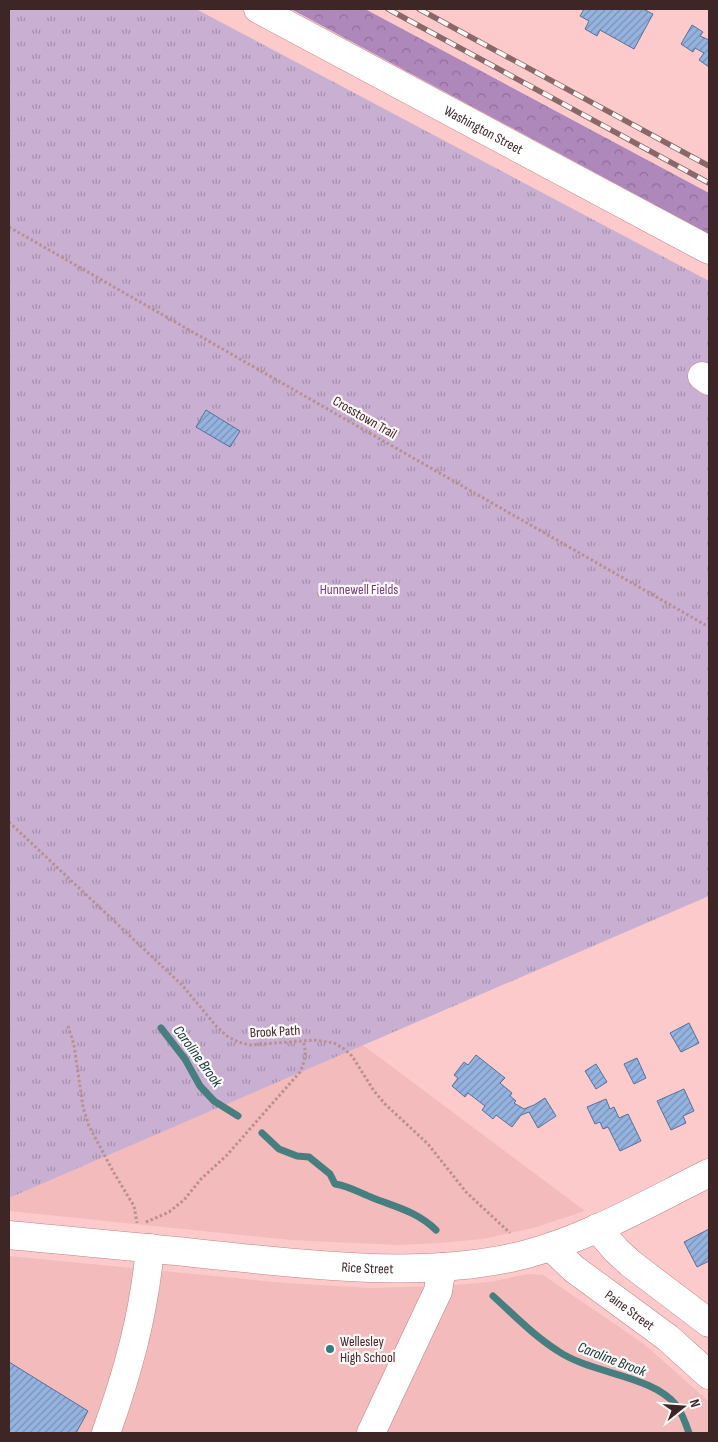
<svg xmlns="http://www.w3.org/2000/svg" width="718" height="1442" font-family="'Sofia Sans Condensed',sans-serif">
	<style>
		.built { fill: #f3bbbc }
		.forest { fill: url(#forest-crowns) }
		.park { fill: url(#park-tufts) }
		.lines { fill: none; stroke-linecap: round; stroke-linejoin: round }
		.stream { stroke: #477e7f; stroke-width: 7 }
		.building { fill: url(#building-hatch); stroke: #55719a }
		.minor-casing { stroke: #be8385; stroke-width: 29 }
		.major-casing { stroke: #be8385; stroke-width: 29 }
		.path { stroke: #b99090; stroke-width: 3; stroke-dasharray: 2.5 2.5; stroke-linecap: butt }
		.minor { stroke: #fff; stroke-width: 28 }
		.major { stroke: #fff; stroke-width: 28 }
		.rail-casing { stroke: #8a6868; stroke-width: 5.5 }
		.rail { stroke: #fef7f7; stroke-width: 4; stroke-dasharray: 11; stroke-linecap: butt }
		.poi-dot { fill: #337c7d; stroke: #fef7f7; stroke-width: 2 }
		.labels { text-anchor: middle; stroke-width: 4.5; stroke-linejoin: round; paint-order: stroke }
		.street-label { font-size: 14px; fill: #3e2627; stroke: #fef7f7 }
		.park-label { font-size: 14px; fill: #6f3f7f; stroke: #fef7f7 }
		.poi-label { font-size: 14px; fill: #3e2627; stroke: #fef7f7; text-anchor: start }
		.water-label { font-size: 15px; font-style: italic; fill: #0a3536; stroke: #fef7f7 }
	</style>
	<defs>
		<pattern id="forest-crowns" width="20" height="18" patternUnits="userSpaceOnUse" patternTransform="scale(1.25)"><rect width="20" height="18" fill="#ae88bb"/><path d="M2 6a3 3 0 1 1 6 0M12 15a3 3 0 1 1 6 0" fill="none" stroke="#8f6f98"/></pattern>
		<pattern id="park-tufts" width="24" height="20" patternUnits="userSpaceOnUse" patternTransform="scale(1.25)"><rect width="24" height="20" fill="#c9b0d2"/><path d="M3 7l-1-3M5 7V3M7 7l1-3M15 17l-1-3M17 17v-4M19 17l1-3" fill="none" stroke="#a58faa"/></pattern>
		<pattern id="building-hatch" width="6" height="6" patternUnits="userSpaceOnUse" patternTransform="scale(1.25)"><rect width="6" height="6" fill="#94b3df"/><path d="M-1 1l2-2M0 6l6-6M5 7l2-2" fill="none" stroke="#7a91b5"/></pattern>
	</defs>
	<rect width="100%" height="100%" fill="#fccaca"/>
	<path class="built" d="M363,1045L585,1211L533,1228L483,1239L438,1243L399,1245L290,1240L9,1211V1198Z
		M9,1256L286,1283L371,1288L442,1286L490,1282L527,1274L543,1275L644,1344L705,1398L709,1402V1433H9Z"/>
	<path class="forest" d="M291,9H365L709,193V234Z"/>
	<path class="park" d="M9,9H196L709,281V896L9,1198Z"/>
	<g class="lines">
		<path class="stream" d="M161,1028L185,1059L200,1086L214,1101L238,1116
			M262,1133L279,1149L297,1156L309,1157L330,1174L335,1184C349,1186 360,1193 373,1198C396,1207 418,1212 436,1230
			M493,1296C514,1315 534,1336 558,1351C591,1374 652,1375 676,1405C682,1413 686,1424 689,1433"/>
	</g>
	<path class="building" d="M584,9H643L653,14L634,49L600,30L597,36L585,29L589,21L580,16Z
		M692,25L703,32L700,36L709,40V67L699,60L704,53L695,48L693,52L681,44Z
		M206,410L240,431L230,447L196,427Z
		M689,1023L699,1043L681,1052L670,1033Z
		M476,1055L505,1078L500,1083L512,1093L510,1096L516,1101L514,1103L524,1109L534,1105L545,1098L556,1116L538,1128L529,1112L521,1115L512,1127L496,1115L493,1119L482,1110L485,1106L468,1093L465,1097L452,1086L458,1078L454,1075L464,1062L468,1065Z
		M637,1058L646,1078L634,1084L624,1064Z
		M596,1064L607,1082L596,1089L585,1071Z
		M684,1089L694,1111L683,1116L686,1123L671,1130L657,1101Z
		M606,1099L610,1109L614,1107L619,1118L628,1114L641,1141L620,1151L608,1127L603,1129L600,1122L595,1124L587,1107Z
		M709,1229V1261L697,1267L684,1242Z
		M9,1362L88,1411L76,1433H9Z"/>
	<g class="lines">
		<defs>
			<g id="minor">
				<path d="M702,376L709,381"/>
				<path d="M597,1228L616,1250L630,1263L709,1323"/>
				<path id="s1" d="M9,1235C80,1242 152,1248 223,1256C321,1266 431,1279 527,1254C591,1237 650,1202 709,1173"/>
				<path id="s2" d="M551,1247L574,1269L668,1338L709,1375"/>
				<path d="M106,1433C128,1372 144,1314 150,1248"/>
				<path d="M371,1433L438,1291L442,1267"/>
			</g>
			<g id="major">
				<path id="s3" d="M258,9L709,250"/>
			</g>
		</defs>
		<use href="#minor" class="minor-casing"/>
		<use href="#major" class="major-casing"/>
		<path class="path" d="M9,227L709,627
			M9,822L182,985L217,1027L227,1036L238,1042L250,1045L314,1040L334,1043L343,1048L352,1056L374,1091L385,1104L428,1144L466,1192L510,1233
			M68,1026L74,1045L83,1107L89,1126L114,1173L134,1206L137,1223
			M146,1222L169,1212L184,1200L201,1179L227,1155L300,1072C305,1060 307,1053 303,1041"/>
		<use href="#minor" class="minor"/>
		<use href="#major" class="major"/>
		<defs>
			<path id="rail" d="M388,9L709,183
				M419,9L709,166"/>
		</defs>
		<use href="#rail" class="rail-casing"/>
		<use href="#rail" class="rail"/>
	</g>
	<circle class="poi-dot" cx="330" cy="1349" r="5"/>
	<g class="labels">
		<g class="street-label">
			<text dy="5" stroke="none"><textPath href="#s3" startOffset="256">Washington Street</textPath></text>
			<text transform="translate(365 417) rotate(30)" y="5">Crosstown Trail</text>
			<text transform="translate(275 1031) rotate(-3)" y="5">Brook Path</text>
			<text dy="5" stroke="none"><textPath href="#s1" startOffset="360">Rice Street</textPath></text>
			<text dy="5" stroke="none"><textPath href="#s2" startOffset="101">Paine Street</textPath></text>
		</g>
		<g class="park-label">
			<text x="359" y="594">Hunnewell Fields</text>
		</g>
		<g class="poi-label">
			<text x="340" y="1346">Wellesley<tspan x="340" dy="16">High School</tspan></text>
		</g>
		<g class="water-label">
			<text transform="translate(198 1056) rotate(54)" y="5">Caroline Brook</text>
			<text transform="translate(612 1359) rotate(21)" y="5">Caroline Brook</text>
		</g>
	</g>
	<rect width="718" height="1442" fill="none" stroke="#3e2627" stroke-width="20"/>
	<g transform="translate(683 1407) rotate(73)" stroke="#fef7f7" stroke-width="4" paint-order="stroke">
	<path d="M0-4L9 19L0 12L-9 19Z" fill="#3e2627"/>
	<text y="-8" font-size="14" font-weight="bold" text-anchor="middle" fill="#3e2627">N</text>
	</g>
</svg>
